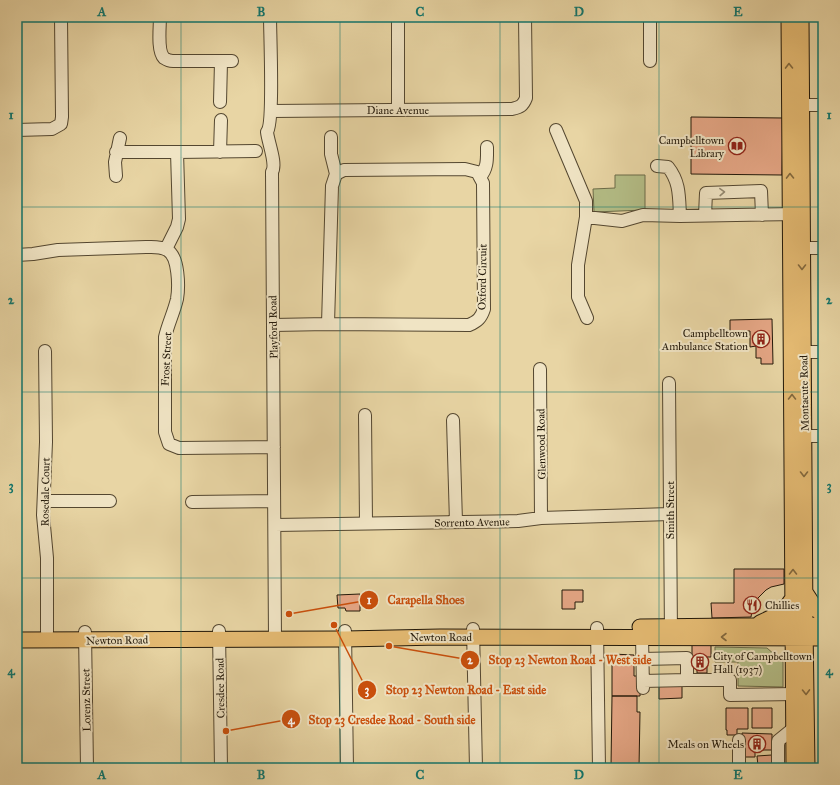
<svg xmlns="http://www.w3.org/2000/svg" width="840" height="785" font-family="'IM FELL Great Primer',serif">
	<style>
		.green { fill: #b4be87; stroke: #6b6b48 }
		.building { fill: #e5a685; stroke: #221809 }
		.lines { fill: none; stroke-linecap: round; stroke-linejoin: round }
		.minor-casing { stroke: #544730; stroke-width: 14 }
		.major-casing { stroke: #221809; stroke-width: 17 }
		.minor { stroke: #f0e4c4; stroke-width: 12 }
		.major { stroke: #e4ba72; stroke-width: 15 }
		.oneway { stroke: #83693e }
		.oneway2 { stroke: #938870 }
		.grid { fill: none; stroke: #0f766e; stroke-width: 1; stroke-opacity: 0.55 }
		.labels { text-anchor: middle; stroke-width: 4; stroke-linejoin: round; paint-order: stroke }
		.street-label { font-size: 11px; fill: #221809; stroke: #f0e4c4 }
		.poi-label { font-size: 11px; fill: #221809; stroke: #f0e4c4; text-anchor: end }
		.leader { fill: none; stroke: #ca4f0c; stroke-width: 1.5 }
		.callout-dot { fill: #ca4f0c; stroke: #f0e4c4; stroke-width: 1.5 }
		.mark-label { font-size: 12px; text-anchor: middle; font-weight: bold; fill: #fff }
		.callout-label { font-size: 12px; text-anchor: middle; font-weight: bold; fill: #ca4f0c; stroke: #f0e4c4; stroke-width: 4; stroke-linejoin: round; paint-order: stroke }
		.neatline { fill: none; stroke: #0f766e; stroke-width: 1.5 }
		.grid-label { font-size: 13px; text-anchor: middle; font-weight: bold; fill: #0f766e }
	</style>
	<rect width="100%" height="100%" fill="#e8d5a4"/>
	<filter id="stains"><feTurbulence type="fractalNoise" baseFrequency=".005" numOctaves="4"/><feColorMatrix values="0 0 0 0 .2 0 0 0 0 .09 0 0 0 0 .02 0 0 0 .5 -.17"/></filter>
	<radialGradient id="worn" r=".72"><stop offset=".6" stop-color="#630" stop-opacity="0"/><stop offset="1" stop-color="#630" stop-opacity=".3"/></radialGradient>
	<path class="green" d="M615,175H645V210L594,212L593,189L615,188Z
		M715,647L767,648L783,662V687L738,686V662H715Z"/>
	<path class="building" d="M691,117L783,118L782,175L691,174Z
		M772,319L773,364H761V358H756V346L750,347V331H730V320Z
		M734,569H784V584L771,587L766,590L756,600L752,611L751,617L712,618L711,603H734Z
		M562,590H583V602H575V609H562Z
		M360,594V611H346L345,608H338L337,595Z
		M711,644V657H707V673H697V667H692V645Z
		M612,654L634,655V676H641L640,696H612Z
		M659,683H682V698L659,699Z
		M612,696H637V712H640L639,768H611Z
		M726,708H748V729H737V735H727V730H726Z
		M752,708H772V728H752Z
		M742,733L772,734V750H755V757H742Z
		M772,755V766H758L757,756Z"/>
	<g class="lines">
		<defs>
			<path id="minor" d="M160,17C160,27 157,51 164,58C167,60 170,61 173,61H232
				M270,17C270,34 274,123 267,132C268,142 277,164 272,172L275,639
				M650,17V61
				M220,102L221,62
				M794,105H823
				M398,110V17
				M271,111L512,109C520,107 523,106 526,98L525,17
				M17,130L52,129L61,124L62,117L61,17
				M556,130L586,201V217L578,265V297L587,318
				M331,137V154L336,174
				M116,152H177L179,219L177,227L166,249
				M177,152L256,151
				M220,152L221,120
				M657,166L668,167C680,182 679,197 680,216
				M116,176L115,162L120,138
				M480,177C488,168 487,158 487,147
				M705,215L706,193L761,191L762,215
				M586,217L622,221L643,215L680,216L798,214
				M802,248H823
				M17,255L33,254L58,250L146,247C152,247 160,246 167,250C179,256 179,287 177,299C174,312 168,324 165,337V432L169,444L179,448L274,447
				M273,325L328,324L469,325C478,321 481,318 484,309L483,183L477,172L465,169L344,170L336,174L332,186L328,324
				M45,351L46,442L43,515L47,558V632
				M803,352H823
				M540,369L541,518
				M669,383L671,635
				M365,415L366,523
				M453,420L456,522
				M796,436H823
				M44,501H110
				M192,502L274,501
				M275,525L518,521L541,518L670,514
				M597,628L599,768
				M473,629L476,768
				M219,631L221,768
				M345,631L347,768
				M85,632L87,768
				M642,637L643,688
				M643,659L687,658V680L643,681
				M687,680H730V695L794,694
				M739,740V768
				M778,768V741L794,728"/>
			<path id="major" d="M789,17L794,768
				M801,17L805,625L807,768
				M805,592L816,609L823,615
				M760,623L783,612L793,598
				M640,627L823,625
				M17,640L345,639L440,637L823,638"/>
		</defs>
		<use href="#minor" class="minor-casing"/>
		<use href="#major" class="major-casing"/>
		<use href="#minor" class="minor"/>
		<use href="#major" class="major"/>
	</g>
	<defs><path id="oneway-chevron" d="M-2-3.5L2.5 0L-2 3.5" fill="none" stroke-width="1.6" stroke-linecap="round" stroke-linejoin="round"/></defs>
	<g class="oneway">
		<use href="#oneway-chevron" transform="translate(789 66) rotate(-91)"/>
		<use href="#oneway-chevron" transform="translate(790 176) rotate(-91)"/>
		<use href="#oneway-chevron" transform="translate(802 267) rotate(90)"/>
		<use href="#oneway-chevron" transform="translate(792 397) rotate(-90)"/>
		<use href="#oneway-chevron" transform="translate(804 474) rotate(90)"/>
		<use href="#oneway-chevron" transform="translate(793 572) rotate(-90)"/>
		<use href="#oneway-chevron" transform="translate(724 637) rotate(-180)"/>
		<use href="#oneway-chevron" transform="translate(806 692) rotate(89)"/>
	</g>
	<use class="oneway2" href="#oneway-chevron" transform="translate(722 192) rotate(-2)"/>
	<path class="grid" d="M181,17V768M340,17V768M500,17V768M659,17V768M17,207H823M17,392H823M17,578H823"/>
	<defs>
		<symbol id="library-ring" viewBox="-11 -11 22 22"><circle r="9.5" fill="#f0e4c4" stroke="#8f2418" stroke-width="1.5"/><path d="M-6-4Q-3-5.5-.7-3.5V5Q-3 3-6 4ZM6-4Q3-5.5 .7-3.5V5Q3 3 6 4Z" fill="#8f2418"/></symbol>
		<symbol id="building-ring" viewBox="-11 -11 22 22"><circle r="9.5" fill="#f0e4c4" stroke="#8f2418" stroke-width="1.5"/><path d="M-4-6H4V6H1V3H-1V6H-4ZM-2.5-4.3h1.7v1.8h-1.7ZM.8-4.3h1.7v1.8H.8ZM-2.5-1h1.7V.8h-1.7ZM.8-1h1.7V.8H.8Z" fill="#8f2418"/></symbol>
		<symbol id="restaurant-ring" viewBox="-11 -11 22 22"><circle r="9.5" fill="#f0e4c4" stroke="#8f2418" stroke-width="1.5"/><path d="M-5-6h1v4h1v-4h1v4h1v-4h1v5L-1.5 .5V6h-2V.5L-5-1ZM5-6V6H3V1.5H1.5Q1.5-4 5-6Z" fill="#8f2418"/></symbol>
	</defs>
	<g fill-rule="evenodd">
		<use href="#library-ring" x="727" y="136" width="20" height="20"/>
		<use href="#building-ring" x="751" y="329" width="20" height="20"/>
		<use href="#restaurant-ring" x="742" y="595" width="20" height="20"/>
		<use href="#building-ring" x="690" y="652" width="20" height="20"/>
		<use href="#building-ring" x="747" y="734" width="20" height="20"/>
	</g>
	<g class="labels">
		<g class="street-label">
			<text x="398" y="114">Diane Avenue</text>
			<text transform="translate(482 277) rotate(-89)" y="4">Oxford Circuit</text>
			<text transform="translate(273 327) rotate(-91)" y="4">Playford Road</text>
			<text transform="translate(166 359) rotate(-87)" y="4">Frost Street</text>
			<text transform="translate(804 393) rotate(-91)" y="4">Montacute Road</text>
			<text transform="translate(541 444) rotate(-91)" y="4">Glenwood Road</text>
			<text transform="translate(45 492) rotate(-89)" y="4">Rosedale Court</text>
			<text transform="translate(670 510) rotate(-90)" y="4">Smith Street</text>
			<text transform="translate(472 522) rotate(-1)" y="4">Sorrento Avenue</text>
			<text x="441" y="641">Newton Road</text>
			<text transform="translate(117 640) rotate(-1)" y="4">Newton Road</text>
			<text transform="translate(220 688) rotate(-91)" y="4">Cresdee Road</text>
			<text transform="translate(86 700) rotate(-91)" y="4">Lorenz Street</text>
		</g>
		<g class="poi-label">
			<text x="724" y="144">Campbelltown<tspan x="724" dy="13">Library</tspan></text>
			<text x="748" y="337">Campbelltown<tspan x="748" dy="13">Ambulance Station</tspan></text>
			<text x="765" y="609" text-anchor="start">Chillies</text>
			<text x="713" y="660" text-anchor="start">City of Campbelltown<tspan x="713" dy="13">Hall (1937)</tspan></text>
			<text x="744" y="748">Meals on Wheels</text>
		</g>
	</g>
	<path class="leader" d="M289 614L369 600M389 646L470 660M334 625L367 690M226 731L291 719"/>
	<g class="callout-dot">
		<circle cx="289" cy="614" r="4"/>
		<circle cx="389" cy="646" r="4"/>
		<circle cx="334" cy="625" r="4"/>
		<circle cx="226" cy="731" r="4"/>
		<circle cx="369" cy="600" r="10"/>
		<circle cx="470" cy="660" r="10"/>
		<circle cx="367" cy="690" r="10"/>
		<circle cx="291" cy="719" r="10"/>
	</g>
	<g class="mark-label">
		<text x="369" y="604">1</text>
		<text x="470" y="664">2</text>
		<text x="367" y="694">3</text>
		<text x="291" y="724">4</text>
	</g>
	<g class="callout-label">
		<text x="426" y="604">Carapella Shoes</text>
		<text x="570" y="664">Stop 23 Newton Road - West side</text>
		<text x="466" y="694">Stop 23 Newton Road - East side</text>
		<text x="392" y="724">Stop 23 Cresdee Road - South side</text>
	</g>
	<rect width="840" height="785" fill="none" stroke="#e8d5a4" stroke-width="44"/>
	<rect x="22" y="22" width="796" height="741" class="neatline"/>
	<g class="grid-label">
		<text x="102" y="16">A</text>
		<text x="261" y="16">B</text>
		<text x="420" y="16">C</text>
		<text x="579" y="16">D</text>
		<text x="738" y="16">E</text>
		<text x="11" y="119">1</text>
		<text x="829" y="119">1</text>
		<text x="11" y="304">2</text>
		<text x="829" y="304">2</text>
		<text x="11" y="490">3</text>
		<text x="829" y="490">3</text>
		<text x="11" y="675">4</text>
		<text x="829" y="675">4</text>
		<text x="102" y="779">A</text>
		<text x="261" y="779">B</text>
		<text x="420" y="779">C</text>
		<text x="579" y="779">D</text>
		<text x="738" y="779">E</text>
	</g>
	<rect width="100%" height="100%" filter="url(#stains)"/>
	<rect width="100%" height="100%" fill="url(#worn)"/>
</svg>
